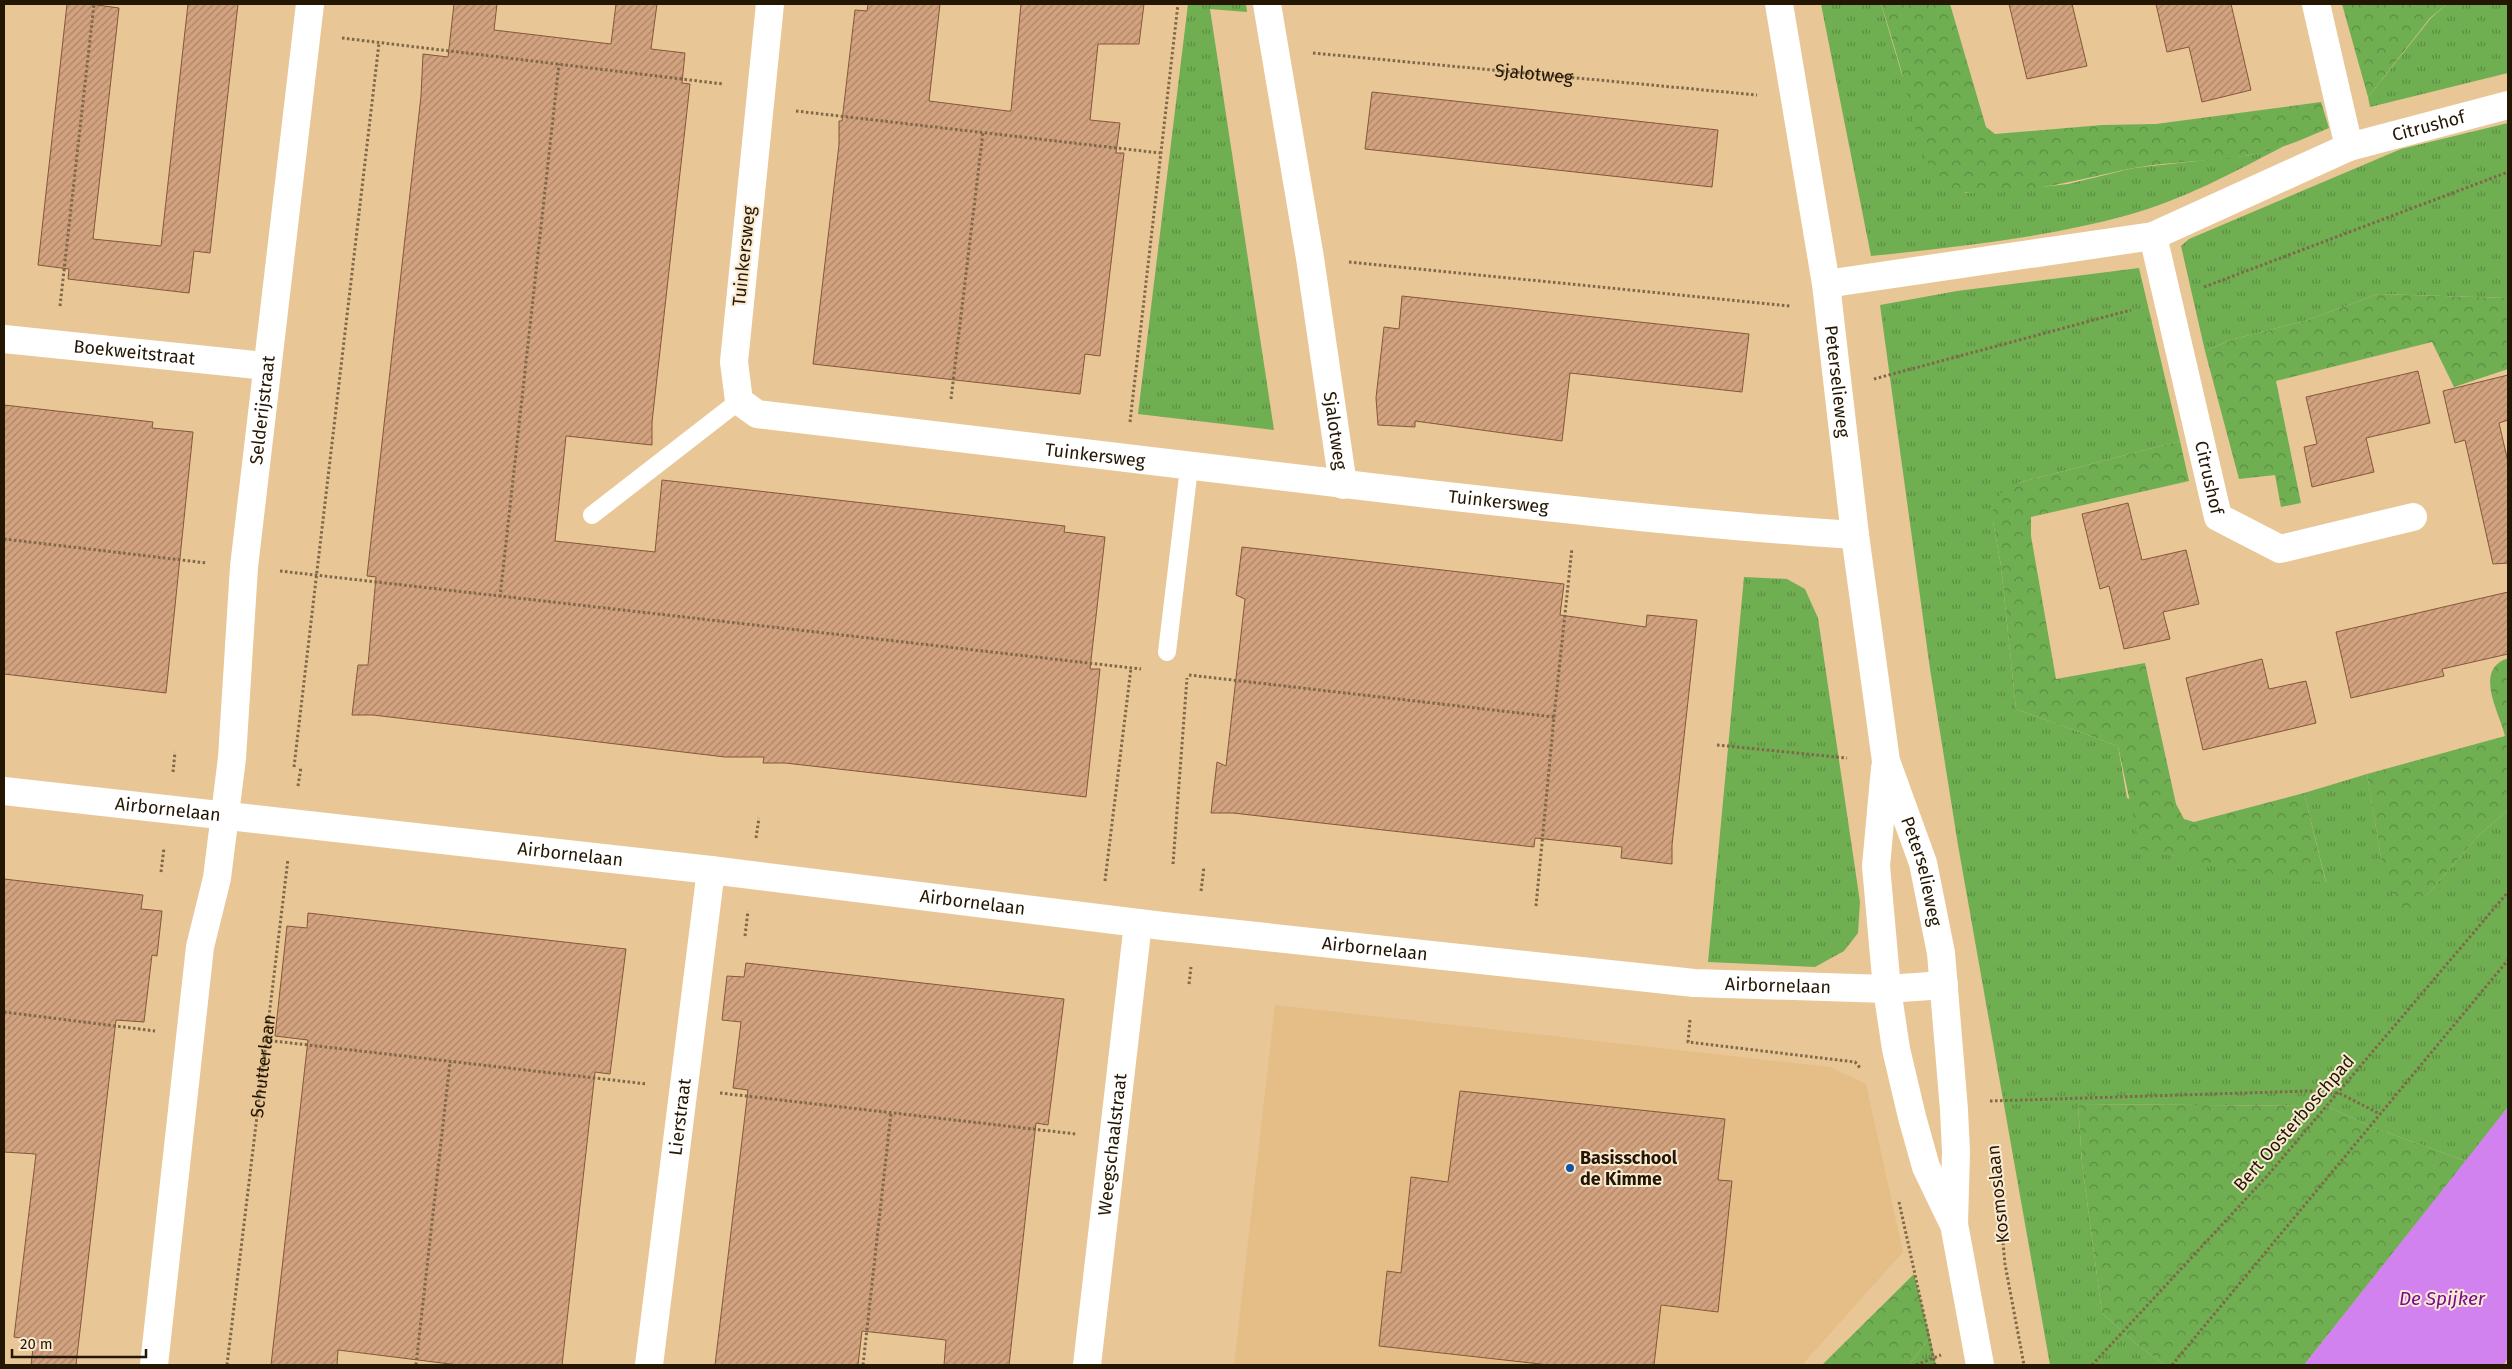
<svg xmlns="http://www.w3.org/2000/svg" width="2512" height="1369" font-family="'Fira Sans',sans-serif">
	<style>
		.built { fill: #e5be87 }
		.grass { fill: url(#grass-tufts) }
		.forest { fill: url(#forest-crowns) }
		.water { fill: #d182ee }
		.building { fill: url(#building-hatch); stroke: #845838 }
		.lines { fill: none; stroke-linecap: round; stroke-linejoin: round }
		.path { stroke: #7e6848; stroke-width: 3; stroke-dasharray: 2.5 2.5; stroke-linecap: butt }
		.service { stroke: #fff; stroke-width: 18 }
		.minor { stroke: #fff; stroke-width: 28 }
		.tertiary { stroke: #fff; stroke-width: 28 }
		.poi-dot { fill: #1254a4; stroke: #fbead2; stroke-width: 2 }
		.labels { text-anchor: middle; stroke-width: 4; stroke-linejoin: round; paint-order: stroke }
		.street-label { font-size: 18px; fill: #231704; stroke: #fbead2 }
		.poi-label { font-size: 18px; font-weight: bold; fill: #231704; stroke: #fbead2; text-anchor: start }
		.water-label { font-size: 19px; font-style: italic; fill: #760b94; stroke: #fbead2 }
	</style>
	<defs>
		<pattern id="grass-tufts" width="24" height="20" patternUnits="userSpaceOnUse" patternTransform="scale(1.25)"><rect width="24" height="20" fill="#70ae52"/><path d="M3 7l-1-3M5 7V3M7 7l1-3M15 17l-1-3M17 17v-4M19 17l1-3" fill="none" stroke="#5c8d42"/></pattern>
		<pattern id="forest-crowns" width="20" height="18" patternUnits="userSpaceOnUse" patternTransform="scale(1.25)"><rect width="20" height="18" fill="#70ae52"/><path d="M2 6a3 3 0 1 1 6 0M12 15a3 3 0 1 1 6 0" fill="none" stroke="#5c8d42"/></pattern>
		<pattern id="building-hatch" width="6" height="6" patternUnits="userSpaceOnUse" patternTransform="scale(1.25)"><rect width="6" height="6" fill="#d3a380"/><path d="M-1 1l2-2M0 6l6-6M5 7l2-2" fill="none" stroke="#ab8467"/></pattern>
	</defs>
	<rect width="100%" height="100%" fill="#e8c696"/>
	<path class="built" d="M1275,1005L1830,1067L1866,1084L1903,1252L1802,1365H1234Z"/>
	<path class="grass" d="M1188,4H1246L1247,12L1210,9L1274,430L1138,414Z
		M1821,4H1881L1902,75L1965,193H1988L2068,184L2134,168L2251,155L2284,146C2234,172 2183,200 2128,215C2045,238 1956,247 1871,256Z
		M2447,4H2508V73L2370,107L2368,97L2431,18Z
		M2508,123V298L2378,294L2305,321L2234,339L2205,351L2181,246L2189,239L2401,149Z
		M2139,268L2180,441L2018,483L1993,521L2001,566L2016,709L2118,746L2127,798L2326,882L2304,793L2367,774L2381,858L2427,895L2479,835L2508,810V1107L2466,1161L2375,1128L2326,1106L2078,1104L2082,1163L2102,1313L2135,1343L2165,1365H2050L1958,845L1930,669L1880,305L1957,291Z
		M1744,577L1787,579L1805,589L1818,618L1860,902L1858,933L1844,951L1815,967L1708,962Z
		M1930,1337L1936,1365H1909Z"/>
	<path class="forest" d="M1881,4H1950L1986,127L1995,134L2102,125L2156,124L2321,102L2329,128C2304,139 2278,150 2250,155C2212,162 2172,161 2134,168C2095,175 1976,209 1944,185C1920,166 1910,106 1903,77C1896,52 1889,28 1881,4Z
		M2342,4H2447L2430,18L2368,97Z
		M2378,294L2508,298V369L2454,387L2432,342L2276,381L2301,503L2281,507L2275,475L2239,479L2205,351L2234,339L2305,321Z
		M2180,441L2189,481L2031,517V536L2056,679L2145,663L2176,804L2184,819L2194,822L2304,793L2326,883L2223,867L2140,849L2118,746L2016,709L2001,566L1993,521V503L2003,491L2018,483Z
		M2508,658V810L2479,835L2427,895L2401,918L2381,858L2367,774L2505,736C2499,711 2473,670 2508,658Z
		M2078,1104L2326,1106L2375,1128L2466,1161L2304,1365H2165L2135,1343L2102,1313L2082,1163Z
		M1914,1274L1930,1337L1909,1365H1822Z"/>
	<path class="water" d="M2508,1107V1357L2504,1365H2304Z"/>
	<path class="building" d="M67,4H90L119,8L93,239L161,246L188,4H238L210,253L194,251L189,293L68,279L69,269L38,265Z
		M454,4H497L494,30L611,44L616,4H657L651,49L685,53L682,83L690,84L652,422V445L566,436L555,541L655,552L662,480L1065,526L1064,532L1105,537L1090,669H1100L1086,797L785,763H763L764,757H725L373,715H352L358,665H368L376,577L367,576L421,96L423,54L448,57Z
		M868,4H940L929,101L1008,111H1011L1021,4H1144L1139,44H1098L1090,120L1120,123L1116,153H1124L1100,356L1085,354L1080,394L813,364L839,145V121H842L855,10L867,11Z
		M2009,4H2072L2087,66L2027,79Z
		M2156,4H2231L2251,90L2202,102L2189,47L2167,52Z
		M1372,92L1718,130L1712,187L1365,149Z
		M1402,296L1749,334L1742,392L1570,373L1562,441L1415,421V427L1378,425L1376,398L1384,327L1399,329Z
		M2418,371L2430,423L2366,438L2374,472L2312,487L2304,447L2317,444L2306,397Z
		M2508,375V420L2499,423L2508,462V563L2493,564L2465,440L2455,443L2443,391Z
		M4,405L153,422L152,428L193,432L166,693L4,674Z
		M2128,503L2142,560L2186,550L2199,604L2163,612L2170,639L2124,649L2109,586L2100,589L2082,514Z
		M1242,547L1564,584L1560,615L1646,627L1647,615L1697,620L1672,845V864L1621,858L1622,847L1535,838L1534,847L1233,813H1211L1217,762L1226,766L1245,599L1236,595Z
		M2508,592V654L2442,669L2444,676L2351,698L2336,632Z
		M2262,659L2269,689L2306,681L2316,723L2203,750L2186,678Z
		M4,879L143,895L141,909L162,911L157,956L152,955L144,1022L116,1020L76,1365H31L34,1340L14,1337L36,1154L4,1152Z
		M308,913L626,949L610,1074L595,1072L562,1365H458L338,1350L337,1365H271L308,1040L275,1036L287,926L307,928Z
		M746,963L1064,999L1048,1125L1036,1123L1009,1365H944L946,1340L862,1331L858,1365H715L748,1090L733,1088L741,1022L722,1020L727,976L744,977Z
		M1460,1091L1725,1119L1718,1180L1732,1181L1718,1312L1661,1305L1654,1365H1549L1379,1346L1387,1271L1401,1273L1411,1177L1448,1182Z"/>
	<g class="lines">
		<g class="path">
			<path d="M342,38L723,84"/>
			<path id="s1" d="M1313,53L1757,95"/>
			<path d="M796,111L1160,153"/>
			<path d="M1349,262L1790,306"/>
			<path d="M2204,287L2508,172"/>
			<path d="M60,306L94,4"/>
			<path d="M1874,379L2131,310"/>
			<path d="M951,399L983,132"/>
			<path d="M1130,422L1178,4"/>
			<path d="M4,539L207,563"/>
			<path d="M280,571L1141,669"/>
			<path d="M500,597L559,64"/>
			<path d="M1189,675L1554,717"/>
			<path d="M1717,745L1847,758"/>
			<path d="M294,767L379,43"/>
			<path d="M173,772L175,752"/>
			<path d="M298,786L301,767"/>
			<path d="M756,838L759,818"/>
			<path d="M1173,864L1187,678"/>
			<path d="M161,872L164,848"/>
			<path d="M1105,881L1131,668"/>
			<path d="M1201,891L1204,867"/>
			<path d="M1536,906L1554,717L1572,548"/>
			<path d="M745,936L748,911"/>
			<path d="M1189,984L1191,967"/>
			<path d="M4,1012L155,1031"/>
			<path d="M1690,1020L1688,1042L1855,1062L1861,1069"/>
			<path d="M265,1040L647,1084"/>
			<path d="M720,1093L1076,1134"/>
			<path d="M1990,1101L2308,1091L2339,1093L2380,1114"/>
			<path d="M1996,1168L2005,1264L2024,1365"/>
			<path d="M1899,1202L1935,1365"/>
			<path id="s2" d="M227,1365L288,859"/>
			<path d="M416,1365L450,1062"/>
			<path d="M863,1365L891,1113"/>
			<path d="M1916,1365L1941,1355"/>
			<path d="M2092,1365L2268,1175L2508,892"/>
			<path d="M2172,1365L2508,960"/>
		</g>
		<path class="service" d="M592,515L739,401
			M1167,652L1189,468"/>
		<g class="minor">
			<path id="s3" d="M770,4L734,362L739,401L757,414C981,442 1205,469 1429,494C1571,510 1712,526 1855,535"/>
			<path id="s4" d="M1267,4L1310,258L1343,485"/>
			<path d="M2316,4L2349,147"/>
			<path id="s5" d="M2153,236L2218,517L2280,549L2413,517"/>
			<path id="s6" d="M1826,284L2153,236L2349,147L2508,105"/>
			<path id="s7" d="M4,339L266,366"/>
			<path id="s8" d="M154,1365L200,947L217,878L232,758L244,567L310,4"/>
			<path id="s9" d="M649,1365L711,870"/>
			<path id="s10" d="M1087,1365L1138,923"/>
		</g>
		<g class="tertiary">
			<path id="s11" d="M1779,4L1826,284L1855,535L1886,761L1923,863L1941,953L1954,1110L1956,1152L1954,1224L1980,1365"/>
			<path d="M1885,768L1876,866L1887,989L1896,1049L1912,1117L1926,1167L1952,1221"/>
			<path id="s12" d="M4,791L711,870L1163,926L1694,983L1887,989L1944,985"/>
		</g>
	</g>
	<circle class="poi-dot" cx="1570" cy="1168" r="5"/>
	<g class="labels">
		<g class="street-label">
			<text dy="6" stroke="none"><textPath href="#s1" startOffset="222">Sjalotweg</textPath></text>
			<text dy="6" stroke="none"><textPath href="#s6" startOffset="628">Citrushof</textPath></text>
			<text transform="translate(744 256) rotate(-84)" y="6">Tuinkersweg</text>
			<text dy="6" stroke="none"><textPath href="#s7" startOffset="131">Boekweitstraat</textPath></text>
			<text dy="6" stroke="none"><textPath href="#s11" startOffset="382">Peterselieweg</textPath></text>
			<text dy="6" stroke="none"><textPath href="#s8" startOffset="962">Selderijstraat</textPath></text>
			<text dy="6" stroke="none"><textPath href="#s4" startOffset="432">Sjalotweg</textPath></text>
			<text dy="6" stroke="none"><textPath href="#s3" startOffset="762">Tuinkersweg</textPath></text>
			<text dy="6" stroke="none"><textPath href="#s5" startOffset="248">Citrushof</textPath></text>
			<text dy="6" stroke="none"><textPath href="#s3" startOffset="1168">Tuinkersweg</textPath></text>
			<text dy="6" stroke="none"><textPath href="#s12" startOffset="165">Airbornelaan</textPath></text>
			<text dy="6" stroke="none"><textPath href="#s12" startOffset="570">Airbornelaan</textPath></text>
			<text dy="6" stroke="none"><textPath href="#s11" startOffset="881">Peterselieweg</textPath></text>
			<text dy="6" stroke="none"><textPath href="#s12" startOffset="975">Airbornelaan</textPath></text>
			<text dy="6" stroke="none"><textPath href="#s12" startOffset="1380">Airbornelaan</textPath></text>
			<text dy="6" stroke="none"><textPath href="#s12" startOffset="1785">Airbornelaan</textPath></text>
			<text dy="6" stroke="none"><textPath href="#s2" startOffset="301">Schutterlaan</textPath></text>
			<text dy="6" stroke="none"><textPath href="#s9" startOffset="250">Lierstraat</textPath></text>
			<text transform="translate(2294 1123) rotate(-49)" y="6">Bert Oosterboschpad</text>
			<text dy="6" stroke="none"><textPath href="#s10" startOffset="222">Weegschaalstraat</textPath></text>
			<text transform="translate(1998 1194) rotate(-96)" y="6">Kosmoslaan</text>
		</g>
		<g class="poi-label">
			<text x="1580" y="1164">Basisschool<tspan x="1580" dy="21">de Kimme</tspan></text>
		</g>
		<g class="water-label">
			<text x="2442" y="1305">De Spijker</text>
		</g>
	</g>
	<rect width="2512" height="1369" fill="none" stroke="#231704" stroke-width="10"/>
	<path d="M12 1349v8h134v-8" fill="none" stroke="#231704" stroke-width="2.5"/>
	<text x="20" y="1349" font-size="15" fill="#231704" stroke="#fbead2" stroke-width="4" paint-order="stroke">20 m</text>
</svg>
